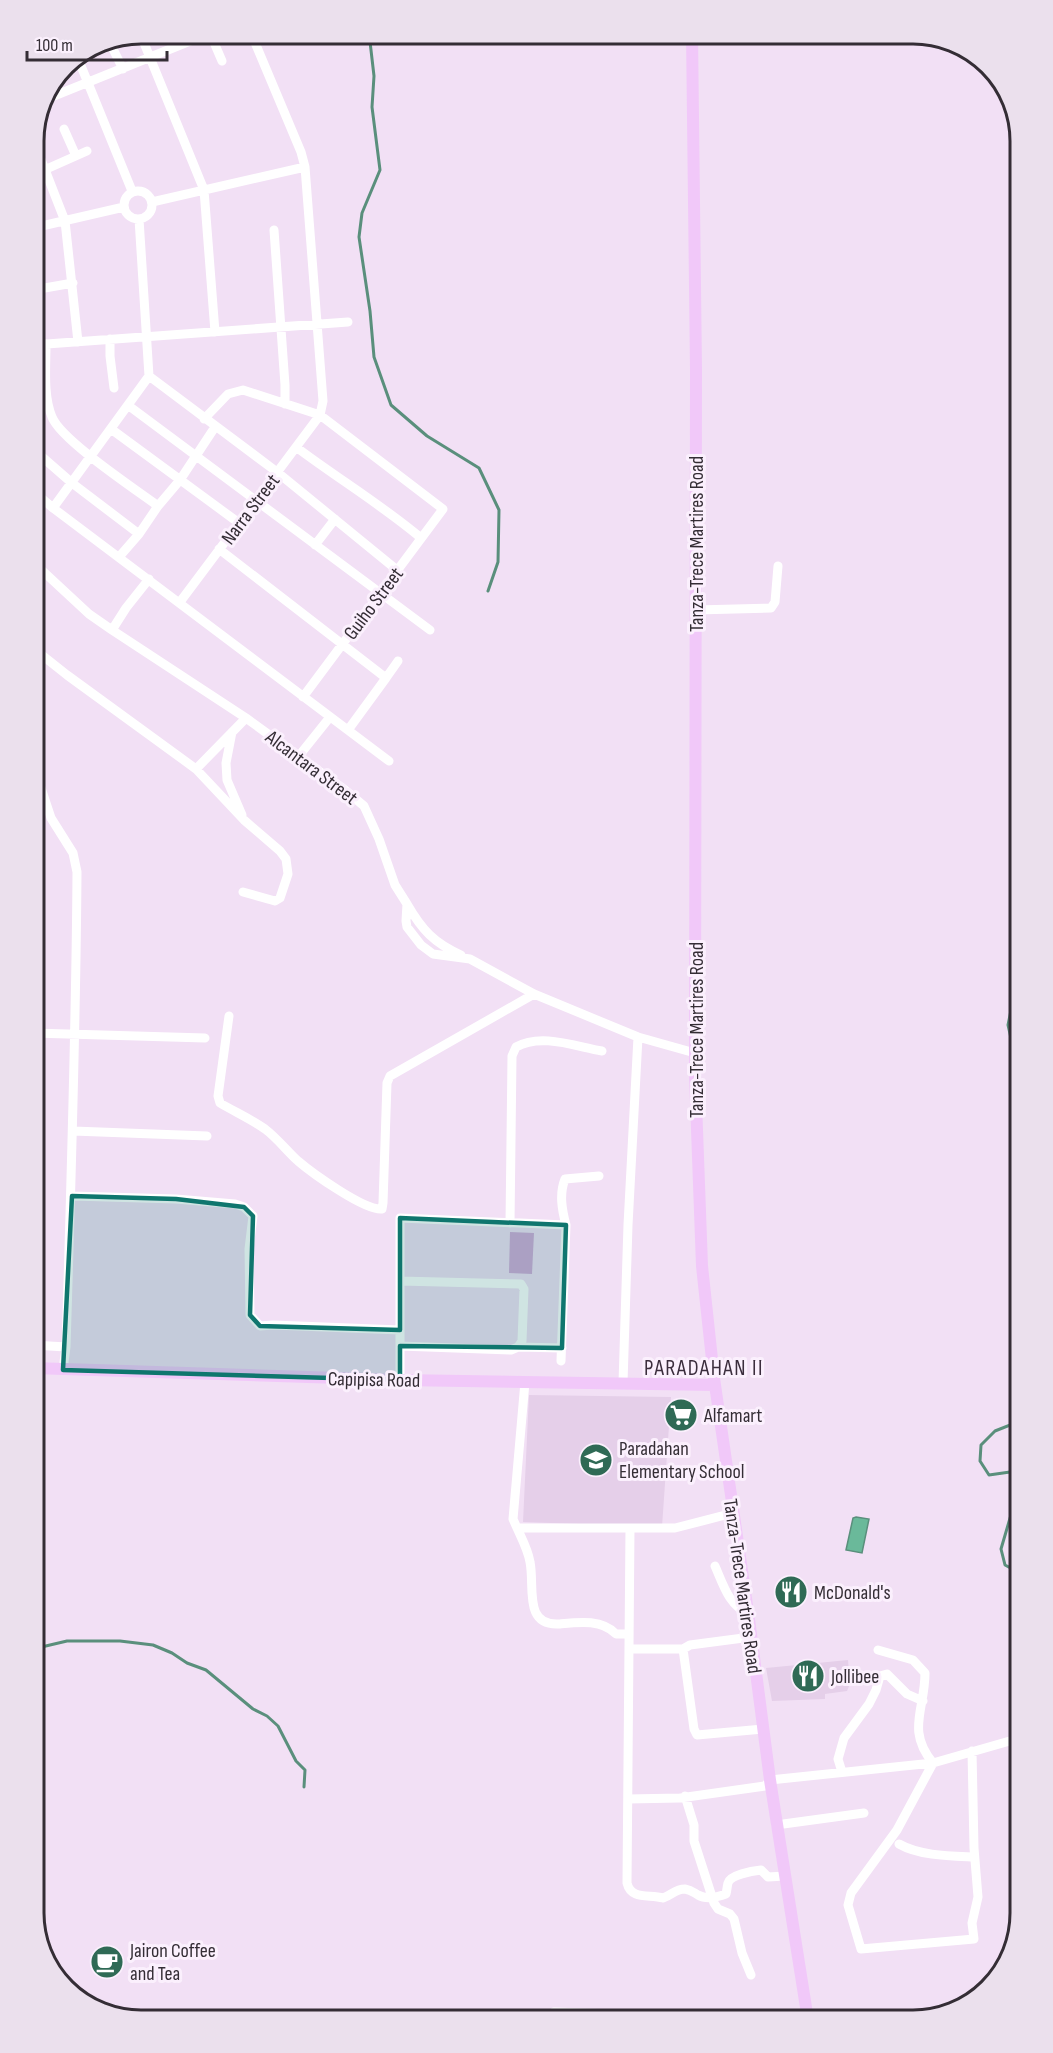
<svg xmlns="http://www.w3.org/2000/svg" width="1053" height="2053" font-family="'Sofia Sans Condensed',sans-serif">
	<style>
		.built { fill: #e5cfe9 }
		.green { fill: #d2abd9 }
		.water { fill: #6ab99a; stroke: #5a8f7c; stroke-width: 1.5 }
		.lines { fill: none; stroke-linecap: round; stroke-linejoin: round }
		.stream { stroke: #5a8f7c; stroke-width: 3 }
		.minor { stroke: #fff; stroke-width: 9 }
		.major { stroke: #f1c8f9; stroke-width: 12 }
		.marked { fill: #0f766e; fill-opacity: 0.2; stroke: #0f766e; stroke-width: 4.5; stroke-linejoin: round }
		.labels { text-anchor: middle; stroke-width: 6; stroke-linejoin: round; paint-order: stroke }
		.street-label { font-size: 20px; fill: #342d35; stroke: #fbf0fd }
		.poi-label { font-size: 20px; fill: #342d35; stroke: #fbf0fd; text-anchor: start }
		.quarter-label { font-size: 22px; letter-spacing: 1.5px; fill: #3b2d3d; stroke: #fbf0fd }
		.rim { fill: none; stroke: #342d35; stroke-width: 3 }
	</style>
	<rect width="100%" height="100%" fill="#f2e0f5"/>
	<path class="built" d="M529,1395L671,1397L662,1527L523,1522Z
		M848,1660L850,1684L847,1691L825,1694V1699L772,1701L766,1668Z"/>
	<path class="green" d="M510,1232L534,1233L532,1274L509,1273Z"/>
	<path class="water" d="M856,1517L869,1519L862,1553L846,1550L853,1518Z"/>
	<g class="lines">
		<path class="stream" d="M369,33L374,76L372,107L380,170L362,213L359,237L370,311L374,357L391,405L427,436L479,468L499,510L498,562L488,591
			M1020,888V887
			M1020,1059L1013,1047L1008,1025L1016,986L1018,935L1020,924
			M1020,1275L1016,1256L1020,1242
			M1020,1573L1005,1565L1001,1549L1020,1484L1010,1472L989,1475L980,1461L981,1445L995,1431L1020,1421
			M33,1649L67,1641H120L153,1645L172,1653L187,1663L206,1670L253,1709L267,1716L278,1726L296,1761L305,1770L304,1787"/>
		<path class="minor" d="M140,33L204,190L215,332
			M210,33L222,61
			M251,33L301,152L305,167L323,401L320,415L443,509L303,697
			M108,39L123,69
			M77,56L132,191
			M49,98L210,33
			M64,129L76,156
			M33,139L65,221L78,342
			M33,175L87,151
			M124 205a14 14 0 1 1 28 0a14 14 0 1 1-28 0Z
			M152,202L305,167
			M33,228L124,207
			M274,230L285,385V404
			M39,289L73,283
			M110,339V356L114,388
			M46,344C46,367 43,396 52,417C61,440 135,489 158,506
			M33,345L348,322
			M149,376L277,472L397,570
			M129,406L430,630
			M111,429L239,523
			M296,447C337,478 382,505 421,538
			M33,449L72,483L139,534
			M33,491L53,508L389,761
			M53,508L149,376L139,219
			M315,545L335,519
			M219,549L386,678L398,661
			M119,557L139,534L158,506L180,480L215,427
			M33,562L89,614L112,630L246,718L345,790L364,806L379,839L395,885L407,904L406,921L407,927L421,945L433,954L470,959L534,994L638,1037L695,1053
			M180,602L320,415L243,390L228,394L204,419
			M696,610L771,608L775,602L778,566
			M112,630L126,608L149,579
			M33,648L67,675L196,769L244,820L280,851L286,859L288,874L280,898L275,901L243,892
			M348,730L386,678
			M232,732L226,763L227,780L242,815
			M33,741L40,785L51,818L73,853L77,872C76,1031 71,1189 66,1347L63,1370
			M298,757L330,717
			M196,769L246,718
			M407,904C422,930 434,943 461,955
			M229,1016L218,1096L220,1103C235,1112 251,1119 265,1129C277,1138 287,1151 298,1161C312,1173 365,1211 382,1209L383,1203L387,1083L390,1076L534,994
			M33,1033L205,1038
			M73,1131L207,1136
			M72,1196L176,1199L235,1204L244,1207L253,1216L249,1249L250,1315L260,1326L273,1325L400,1330
			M510,1223L512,1056L516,1047C541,1033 574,1046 602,1051
			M33,1345L66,1347
			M400,1346L511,1350L518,1347L522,1341L524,1289L521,1284L400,1281
			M518,1347L562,1348
			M561,1361L566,1225C562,1210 559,1194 565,1179L599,1176
			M400,1380V1218L566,1225
			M525,1382L513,1519L517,1528H630L627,1883C631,1900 649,1894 663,1898C672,1895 675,1889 685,1889C691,1890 693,1892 698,1895C707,1900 717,1897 726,1894C727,1890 727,1887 728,1883C730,1875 752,1871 761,1870L768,1877L785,1876
			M623,1383L628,1225L638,1037
			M517,1528C522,1539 528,1550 530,1562C535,1586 523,1626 559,1624C579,1622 602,1619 616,1634H629
			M630,1528H675L733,1513
			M715,1566C723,1584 729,1606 748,1613
			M629,1649H683L690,1645L751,1637
			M683,1649L694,1729L697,1735L763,1729
			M878,1650L913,1660L925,1673C925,1710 906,1730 933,1763L1020,1738
			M933,1763L897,1830L851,1893L848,1905L861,1949L974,1939L972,1923L978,1897L974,1848L972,1751
			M842,1772L838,1759L844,1738L869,1704L876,1690L880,1676L887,1674L907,1694L923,1701
			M685,1796L694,1825V1841L714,1903L718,1909L730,1914L734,1919L742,1953L751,1975
			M628,1799L680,1798L765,1786L770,1780L933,1763
			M776,1825L864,1813
			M899,1844C920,1856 951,1856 974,1857
			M554,2020V2012L704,2017"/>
		<path class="major" d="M692,33L696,370L695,1075L702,1266L714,1378L749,1619L770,1780L808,2020
			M33,1368L400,1380L715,1385"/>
	</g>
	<path class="marked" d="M72,1196L176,1199L244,1207L253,1216L250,1315L260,1326L400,1330V1218L566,1225L562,1348L400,1346V1380L63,1370Z"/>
	<defs>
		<symbol id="supermarket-disc" viewBox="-11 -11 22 22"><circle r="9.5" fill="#2f6a55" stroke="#fbf0fd"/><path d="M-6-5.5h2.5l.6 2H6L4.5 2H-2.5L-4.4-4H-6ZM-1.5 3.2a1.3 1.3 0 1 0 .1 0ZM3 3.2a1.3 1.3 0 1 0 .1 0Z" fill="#fff"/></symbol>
		<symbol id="school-disc" viewBox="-11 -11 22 22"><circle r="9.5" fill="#2f6a55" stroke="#fbf0fd"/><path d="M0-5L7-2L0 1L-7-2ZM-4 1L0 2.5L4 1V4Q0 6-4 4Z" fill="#fff"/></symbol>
		<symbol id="restaurant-disc" viewBox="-11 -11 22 22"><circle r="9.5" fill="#2f6a55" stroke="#fbf0fd"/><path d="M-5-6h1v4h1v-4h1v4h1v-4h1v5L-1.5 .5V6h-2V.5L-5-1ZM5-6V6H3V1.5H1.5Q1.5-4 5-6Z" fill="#fff"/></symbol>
		<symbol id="cafe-disc" viewBox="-11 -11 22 22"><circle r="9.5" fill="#2f6a55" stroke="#fbf0fd"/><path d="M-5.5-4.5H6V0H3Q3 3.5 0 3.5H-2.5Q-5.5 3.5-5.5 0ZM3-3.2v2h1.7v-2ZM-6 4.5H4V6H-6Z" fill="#fff"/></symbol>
	</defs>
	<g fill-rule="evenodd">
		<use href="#supermarket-disc" x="662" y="1396" width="38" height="38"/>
		<use href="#school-disc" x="577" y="1441" width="38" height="38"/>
		<use href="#restaurant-disc" x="772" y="1573" width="38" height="38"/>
		<use href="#restaurant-disc" x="789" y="1657" width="38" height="38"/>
		<use href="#cafe-disc" x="88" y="1943" width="38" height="38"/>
	</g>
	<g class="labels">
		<g class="street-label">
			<text transform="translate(250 509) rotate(-53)" y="7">Narra Street</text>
			<text transform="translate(696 544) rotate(-90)" y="7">Tanza-Trece Martires Road</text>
			<text transform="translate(373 603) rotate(-53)" y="7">Guiho Street</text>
			<text transform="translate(312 767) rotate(37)" y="7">Alcantara Street</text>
			<text transform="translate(696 1030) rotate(-90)" y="7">Tanza-Trece Martires Road</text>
			<text transform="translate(374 1379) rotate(1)" y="7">Capipisa Road</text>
			<text transform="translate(743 1586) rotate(82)" y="7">Tanza-Trece Martires Road</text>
		</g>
		<g class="poi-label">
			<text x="704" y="1422">Alfamart</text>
			<text x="619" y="1455">Paradahan<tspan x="619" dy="23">Elementary School</tspan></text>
			<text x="814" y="1599">McDonald's</text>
			<text x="831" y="1683">Jollibee</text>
			<text x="130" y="1957">Jairon Coffee<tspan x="130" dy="23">and Tea</tspan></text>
		</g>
		<g class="quarter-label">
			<text x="704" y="1375">PARADAHAN II</text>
		</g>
	</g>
	<path d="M0 0H1053V2053H0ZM141 44H913A97 97 0 0 1 1010 141V1913A97 97 0 0 1 913 2010H141A97 97 0 0 1 44 1913V141A97 97 0 0 1 141 44Z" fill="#ebe0ed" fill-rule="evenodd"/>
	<path class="rim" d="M141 44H913A97 97 0 0 1 1010 141V1913A97 97 0 0 1 913 2010H141A97 97 0 0 1 44 1913V141A97 97 0 0 1 141 44Z"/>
	<path d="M27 51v9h140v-9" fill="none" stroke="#342d35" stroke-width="3"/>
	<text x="36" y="51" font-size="18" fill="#342d35" stroke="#fbf0fd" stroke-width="4.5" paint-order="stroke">100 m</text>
</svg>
